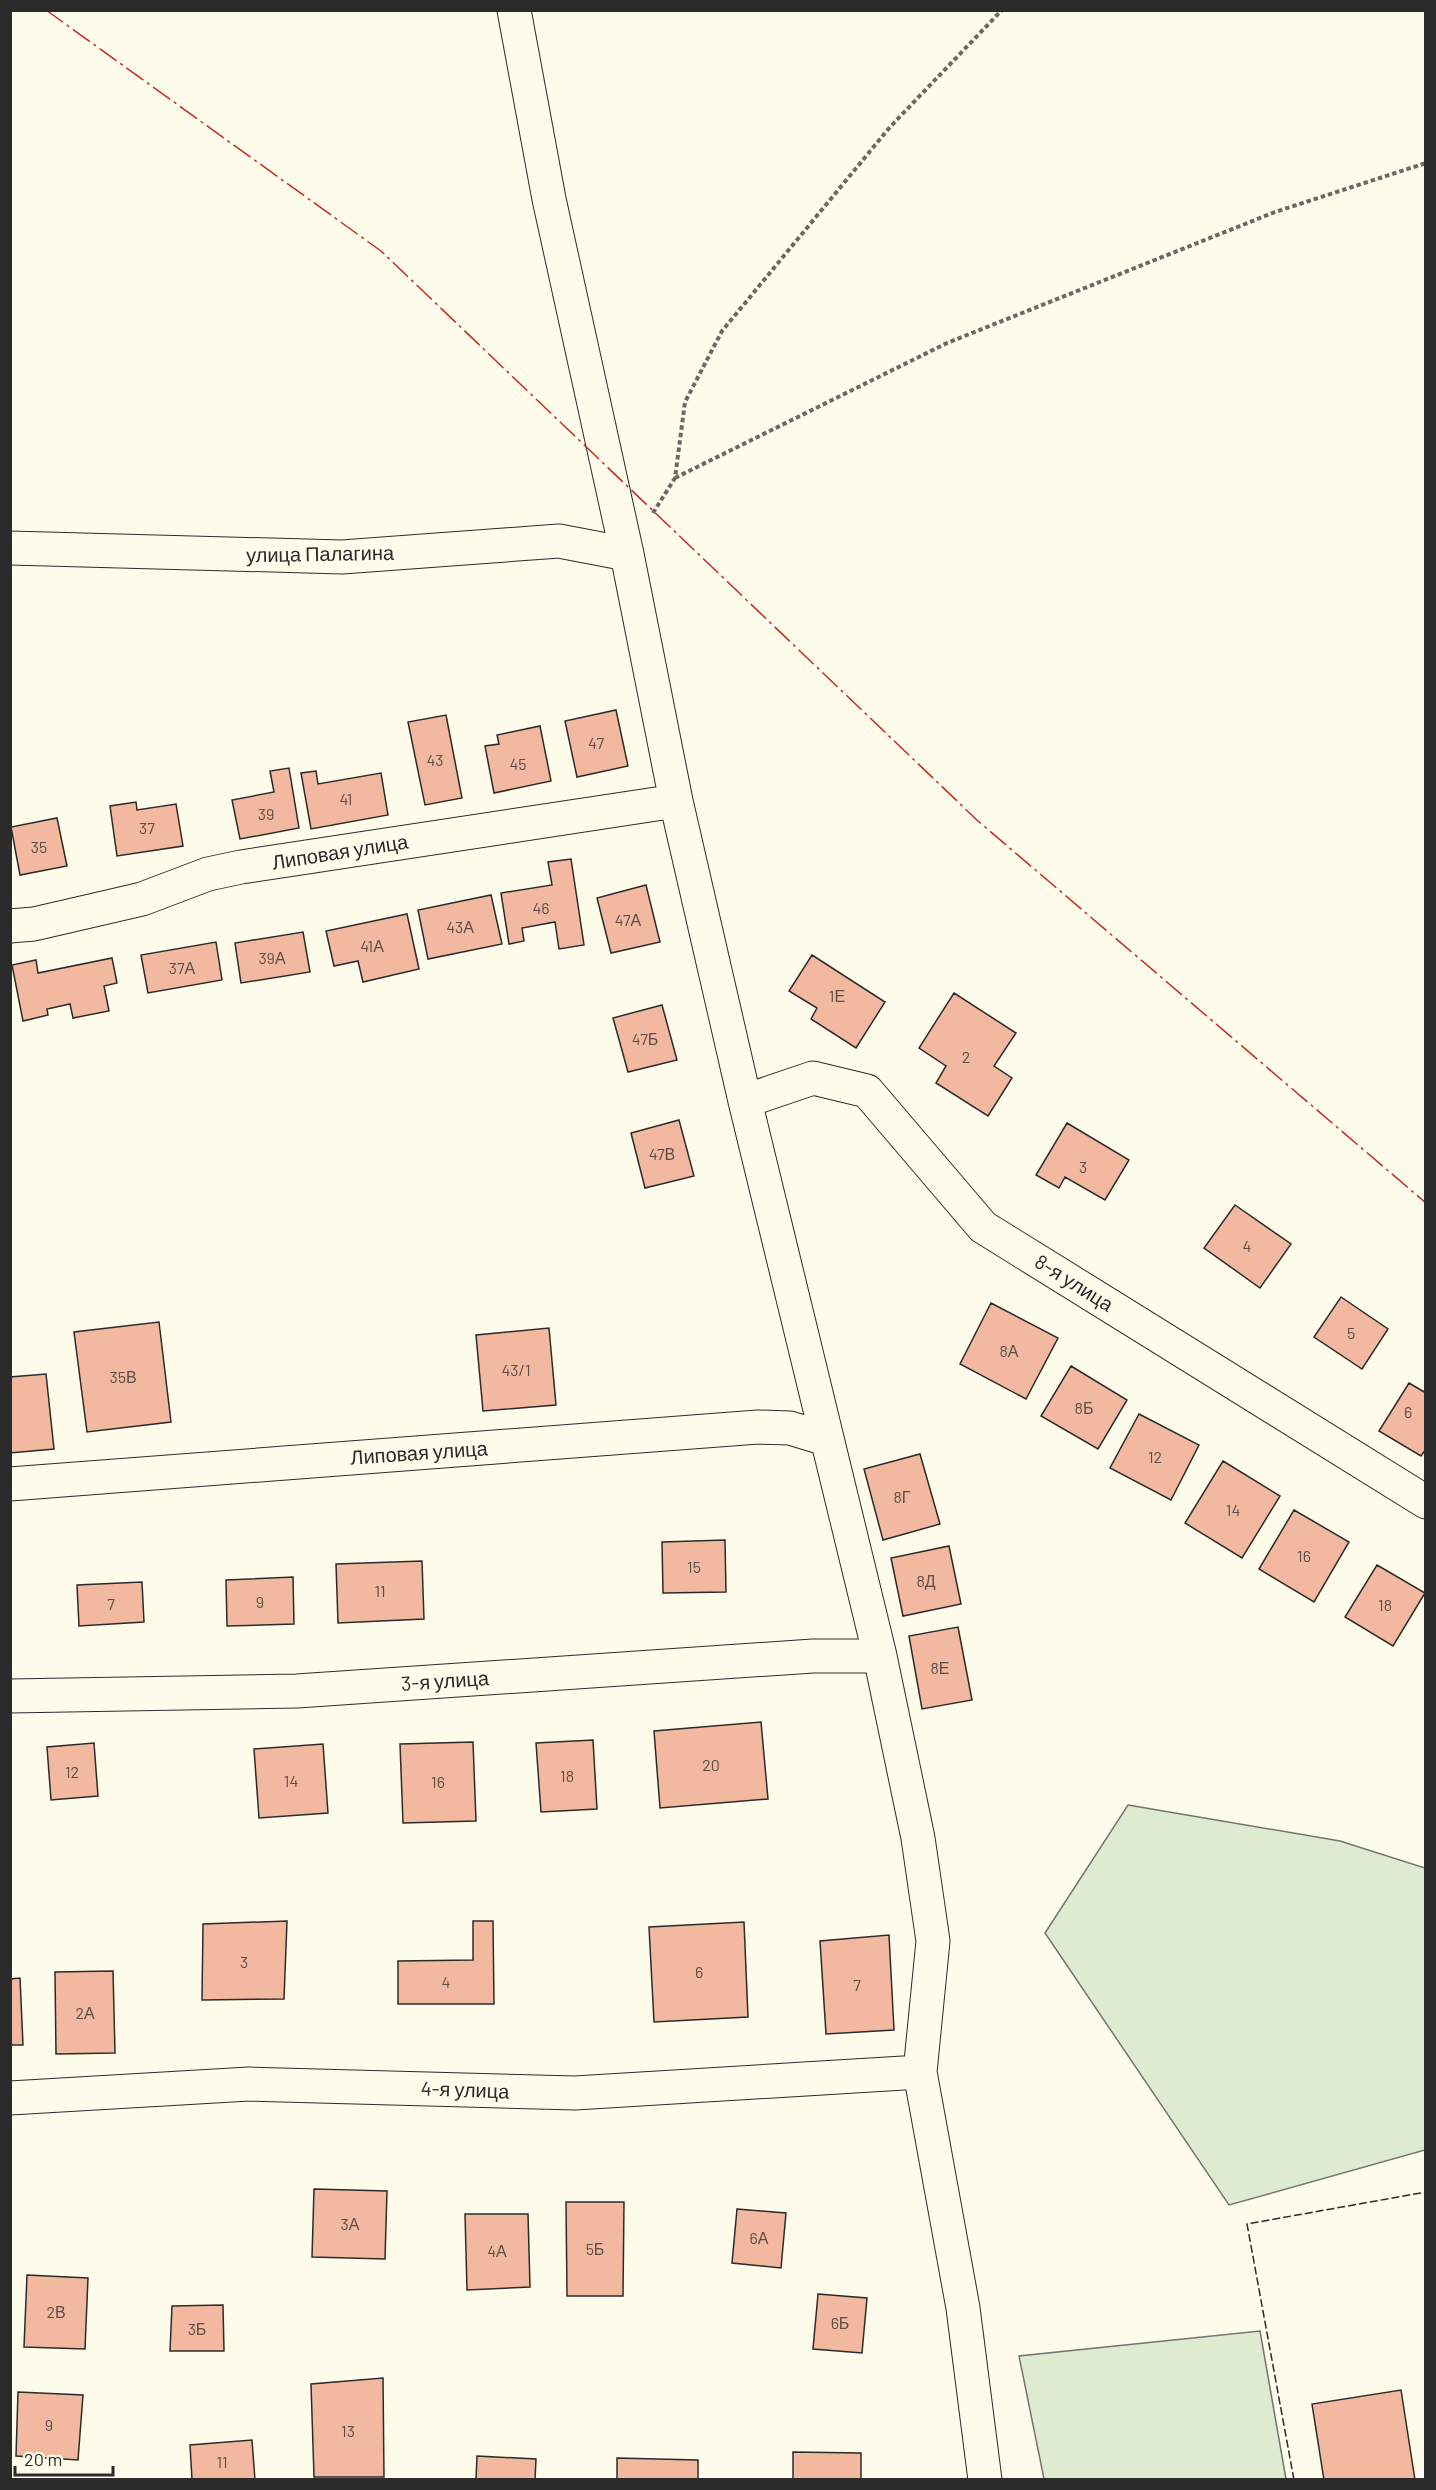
<svg xmlns="http://www.w3.org/2000/svg" width="1436" height="2490" font-family="Barlow,sans-serif">
	<style>
		.green { fill: #deebd1; stroke: #74746e; stroke-width: 1.5 }
		.building { fill: #f2b8a0; stroke: #2b2b2b; stroke-width: 1.5 }
		.lines { fill: none; stroke-linecap: round; stroke-linejoin: round }
		.minor-casing { stroke: #2b2b2b; stroke-width: 35 }
		.path { stroke: #6a6964; stroke-width: 4; stroke-dasharray: 4.5 3; stroke-linecap: butt }
		.minor { stroke: #fdfbea; stroke-width: 33 }
		.fence { stroke: #2b2b2b; stroke-width: 1.5; stroke-dasharray: 8 3; stroke-linecap: butt }
		.power { stroke: #c62828; stroke-width: 1.5; stroke-dasharray: 21 4.5 3 4.5; stroke-linecap: butt }
		.labels { text-anchor: middle; stroke-width: 4.5; stroke-linejoin: round; paint-order: stroke }
		.number-label { font-size: 16px; fill: #5d4e48 }
		.street-label { font-size: 20px; fill: #2b2b2b; stroke: #fdfbea }
	</style>
	<rect width="100%" height="100%" fill="#fdfbea"/>
	<path class="green" d="M1128,1805L1340,1841L1425,1868V2150L1229,2205L1045,1933Z
		M1260,2331L1286,2479H1044L1019,2356Z"/>
	<path class="building" d="M616,710L628,766L577,777L565,721Z
		M446,715L462,798L425,805L408,722Z
		M540,726L551,781L494,793L485,746L499,744L497,735Z
		M289,768L299,828L240,839L232,800L274,792L270,771Z
		M316,771L318,784L381,773L388,815L311,829L301,773Z
		M136,802L137,810L176,804L183,846L117,856L110,806Z
		M57,818L67,866L20,875L11,827Z
		M571,859L584,945L559,949L555,922L522,928L524,941L509,944L501,893L552,885L548,862Z
		M646,885L660,942L611,953L597,898Z
		M491,895L502,944L428,959L418,910Z
		M407,914L419,969L363,982L358,961L334,966L326,931Z
		M303,932L310,972L241,983L235,943Z
		M216,942L222,980L148,993L141,955Z
		M812,955L885,1002L856,1048L811,1019L817,1008L789,991Z
		M112,958L117,983L104,986L109,1011L73,1018L70,1004L47,1009L48,1015L23,1021L12,965L36,960L38,973Z
		M954,993L1016,1033L994,1066L1012,1078L988,1116L936,1083L946,1066L919,1048Z
		M662,1005L677,1060L628,1072L613,1018Z
		M679,1120L694,1176L645,1188L631,1133Z
		M1067,1123L1129,1160L1105,1200L1065,1177L1059,1188L1036,1175Z
		M1235,1205L1291,1244L1260,1288L1204,1248Z
		M1341,1297L1388,1329L1362,1369L1314,1337Z
		M991,1303L1058,1338L1026,1399L960,1364Z
		M159,1322L171,1422L87,1432L74,1332Z
		M549,1328L556,1405L483,1411L476,1335Z
		M1071,1366L1127,1400L1098,1449L1041,1416Z
		M46,1374L54,1449L10,1453V1377Z
		M1409,1383L1426,1393V1449L1421,1456L1379,1431Z
		M1139,1414L1199,1445L1171,1500L1110,1468Z
		M920,1454L940,1524L883,1540L864,1469Z
		M1223,1461L1280,1496L1242,1558L1185,1523Z
		M1294,1510L1349,1542L1314,1602L1259,1569Z
		M725,1540L726,1592L663,1593L662,1542Z
		M949,1546L961,1604L903,1616L891,1558Z
		M422,1561L424,1619L338,1623L336,1564Z
		M1377,1565L1425,1593L1393,1646L1345,1617Z
		M293,1577L294,1624L227,1626L226,1580Z
		M142,1582L144,1622L79,1626L77,1585Z
		M958,1627L972,1700L922,1709L909,1636Z
		M761,1722L768,1799L660,1808L654,1731Z
		M593,1740L597,1809L541,1812L536,1743Z
		M473,1742L476,1821L403,1823L400,1744Z
		M94,1743L98,1796L51,1800L47,1747Z
		M323,1744L328,1813L259,1818L254,1749Z
		M287,1921L284,1999L202,2000L203,1924Z
		M473,1921H493L494,2004H398V1961L473,1960Z
		M744,1922L748,2017L654,2022L649,1927Z
		M889,1935L894,2030L826,2034L820,1941Z
		M113,1971L115,2053L56,2054L55,1972Z
		M20,1978L23,2045H10V1979Z
		M314,2189L387,2191L385,2259L312,2257Z
		M566,2202H624L623,2296H567Z
		M737,2209L786,2213L781,2268L732,2263Z
		M465,2214H528L530,2287L467,2290Z
		M27,2275L88,2278L85,2349L24,2347Z
		M818,2294L867,2298L862,2353L813,2349Z
		M223,2305L224,2351H170L172,2306Z
		M383,2378L384,2477H314L311,2384Z
		M1401,2390L1415,2480H1324L1312,2404Z
		M18,2392L83,2395L78,2460L16,2456Z
		M252,2440L255,2480H192L190,2445Z
		M793,2452L861,2453V2480H793Z
		M477,2456L536,2459L535,2480H476Z
		M617,2458L698,2460V2480H617Z"/>
	<g class="lines">
		<defs>
			<path id="minor" d="M514,10L549,199L627,554L676,801L745,1101L880,1656L918,1838L933,1941L920,2072L963,2308L985,2480
				M10,548L342,557L559,541L627,554
				M10,926L34,924L142,899L208,874L241,867L676,801
				M745,1101L813,1078L867,1091L983,1227L1426,1502
				M10,1484L758,1427L790,1428L826,1439
				M10,1696L297,1691L813,1656H880
				M10,2098L249,2084L575,2093L920,2072"/>
		</defs>
		<use href="#minor" class="minor-casing"/>
		<path class="path" d="M675,478L947,343L1275,212L1426,163
			M653,513L675,478L685,402L722,331L890,127L1002,10"/>
		<use href="#minor" class="minor"/>
		<path class="fence" d="M1294,2480L1247,2224L1426,2192"/>
		<path class="power" d="M46,10L381,251L978,821L1426,1203"/>
	</g>
	<g class="labels">
		<g class="number-label">
			<text x="596" y="749">47</text>
			<text x="435" y="766">43</text>
			<text x="518" y="770">45</text>
			<text x="346" y="805">41</text>
			<text x="266" y="820">39</text>
			<text x="147" y="834">37</text>
			<text x="39" y="853">35</text>
			<text x="541" y="914">46</text>
			<text x="628" y="926">47А</text>
			<text x="460" y="933">43А</text>
			<text x="372" y="952">41А</text>
			<text x="272" y="964">39А</text>
			<text x="182" y="974">37А</text>
			<text x="837" y="1002">1Е</text>
			<text x="645" y="1045">47Б</text>
			<text x="966" y="1063">2</text>
			<text x="662" y="1160">47В</text>
			<text x="1083" y="1173">3</text>
			<text x="1247" y="1252">4</text>
			<text x="1351" y="1339">5</text>
			<text x="1009" y="1357">8А</text>
			<text x="516" y="1376">43/1</text>
			<text x="123" y="1383">35В</text>
			<text x="1084" y="1414">8Б</text>
			<text x="1408" y="1418">6</text>
			<text x="1155" y="1463">12</text>
			<text x="902" y="1503">8Г</text>
			<text x="1233" y="1516">14</text>
			<text x="1304" y="1562">16</text>
			<text x="694" y="1573">15</text>
			<text x="926" y="1587">8Д</text>
			<text x="380" y="1597">11</text>
			<text x="260" y="1608">9</text>
			<text x="111" y="1610">7</text>
			<text x="1385" y="1611">18</text>
			<text x="940" y="1674">8Е</text>
			<text x="711" y="1771">20</text>
			<text x="72" y="1778">12</text>
			<text x="567" y="1782">18</text>
			<text x="291" y="1787">14</text>
			<text x="438" y="1788">16</text>
			<text x="244" y="1968">3</text>
			<text x="699" y="1978">6</text>
			<text x="446" y="1988">4</text>
			<text x="857" y="1991">7</text>
			<text x="85" y="2019">2А</text>
			<text x="350" y="2230">3А</text>
			<text x="759" y="2244">6А</text>
			<text x="595" y="2255">5Б</text>
			<text x="497" y="2257">4А</text>
			<text x="56" y="2318">2В</text>
			<text x="840" y="2329">6Б</text>
			<text x="197" y="2335">3Б</text>
			<text x="49" y="2431">9</text>
			<text x="348" y="2437">13</text>
			<text x="222" y="2468">11</text>
		</g>
		<g class="street-label">
			<text transform="translate(320 554) rotate(-1)" y="7">улица Палагина</text>
			<text transform="translate(340 852) rotate(-9)" y="7">Липовая улица</text>
			<text transform="translate(1074 1283) rotate(32)" y="7">8-я улица</text>
			<text transform="translate(419 1453) rotate(-4)" y="7">Липовая улица</text>
			<text transform="translate(445 1681) rotate(-4)" y="7">3-я улица</text>
			<text transform="translate(465 2090) rotate(2)" y="7">4-я улица</text>
		</g>
	</g>
	<rect width="1436" height="2490" fill="none" stroke="#2b2b2b" stroke-width="24"/>
	<path d="M15 2466v9h98v-9" fill="none" stroke="#2b2b2b" stroke-width="3"/>
	<text x="24" y="2466" font-size="18" fill="#2b2b2b" stroke="#fdfbea" stroke-width="4.5" paint-order="stroke">20 m</text>
</svg>
